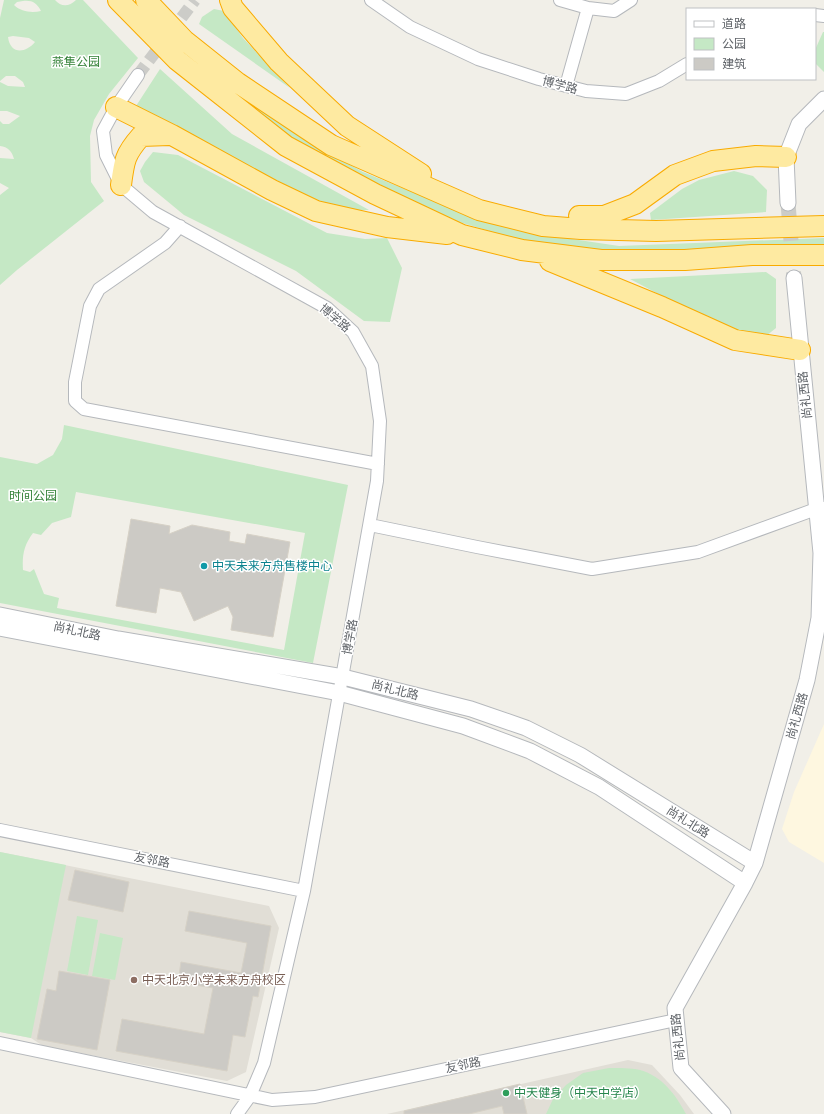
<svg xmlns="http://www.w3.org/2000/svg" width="824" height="1114" font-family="Arial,'Noto Sans SC',sans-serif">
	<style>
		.commercial { fill: #fef7e0 }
		.education { fill: #e1ded6 }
		.green { fill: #c5e8c5; fill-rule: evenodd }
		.building { fill: #cccac5; stroke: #d6d1c6 }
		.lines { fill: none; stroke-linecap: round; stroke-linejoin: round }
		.minor-tunnel { stroke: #ccccc8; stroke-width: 12; stroke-dasharray: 12 6; stroke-linecap: butt }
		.tertiary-tunnel { stroke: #ccccc8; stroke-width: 15; stroke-dasharray: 15 8; stroke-linecap: butt }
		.minor-casing { stroke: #b5b8bc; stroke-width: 14 }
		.tertiary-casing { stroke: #b5b8bc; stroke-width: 17 }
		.trunk-casing { stroke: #f9ab00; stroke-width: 22 }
		.minor { stroke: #fff; stroke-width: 12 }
		.tertiary { stroke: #fff; stroke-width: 15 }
		.trunk { stroke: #feeaa1; stroke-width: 20 }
		.culture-dot { fill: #0f9aa8; stroke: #fff; stroke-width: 1.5 }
		.education-dot { fill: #8d6e63; stroke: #fff; stroke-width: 1.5 }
		.leisure-dot { fill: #2e9e5b; stroke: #fff; stroke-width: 1.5 }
		.labels { text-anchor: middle; stroke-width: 3; stroke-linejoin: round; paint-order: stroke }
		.park-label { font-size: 12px; fill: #348238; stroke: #fff }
		.street-label { font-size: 12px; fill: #5f6368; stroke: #fff }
		.culture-label { font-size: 12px; fill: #0d838f; stroke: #fff; text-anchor: start }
		.education-label { font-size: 12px; fill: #785e54; stroke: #fff; text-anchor: start }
		.leisure-label { font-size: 12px; fill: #27864d; stroke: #fff; text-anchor: start }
	</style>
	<rect width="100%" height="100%" fill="#f1efe8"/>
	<path class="commercial" d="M824,724V863L789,842L782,829L794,792Z"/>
	<path class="education" d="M0,852L269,906L279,928L246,1072L227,1081L43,1046L31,1038L0,1032Z
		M628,1060L652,1065L680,1095L694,1114H387Z"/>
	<path class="green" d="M4,0H55C61,7 69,7 76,0H83L138,58L109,94L94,120L90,136L91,182L104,201L17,270L0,285V195L9,188L0,183V158L14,159C12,151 8,147 0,146V121L3,124H9L20,116L7,111H0V82L8,86L25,87L23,82L15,76H6L0,81V18ZM23,1C32,0 37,3 41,11C32,13 21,12 14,5L17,2ZM13,36L29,38L35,42C25,54 10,54 8,37Z
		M214,9L224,11L243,38L290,88L199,24L202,17Z
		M823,32H824V72L815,63V50Z
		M160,69L232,134L369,210H346L315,199L245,167L136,106Z
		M228,85L319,148L363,172L476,218L532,233L619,246L824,238V247L652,255L596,251L520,240L459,222L368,183L314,153L226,90Z
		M153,152L178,155L327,233L365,239L387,238L402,268L390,322L364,321L296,271L184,215L144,182L140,171L145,162Z
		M734,171L753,176L767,190L766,212L651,220L650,213L682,189L699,180Z
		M766,272L776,279V328L766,336L738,334L683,307L630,279Z
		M64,425L348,485L313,663L0,603V457L37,464L53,455L62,439ZM76,492L305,533L284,650L57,608L59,598L44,594L34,569L30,572L23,570C22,555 24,545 33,533L41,535L52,523L71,517Z
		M0,852L66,865L31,1038L0,1032Z
		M77,916L98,920L88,975L67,971Z
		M100,933L123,938L115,980L92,976Z
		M609,1068C619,1068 631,1068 640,1070C662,1076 676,1095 686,1114H546L553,1099L566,1085L583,1073Z"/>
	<path class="building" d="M131,519L170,526L169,534L192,525L230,532L229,541L245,544L247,534L290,542L273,637L231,630L233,617L228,606L194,621L181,592L160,588L156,613L116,606Z
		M75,870L129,882L123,912L68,900Z
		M189,911L271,926L258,997L253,996L245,1037L233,1035L227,1071L116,1051L122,1019L204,1034L213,988L178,982L181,962L241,973L247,943L185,931Z
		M59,971L110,980L97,1050L37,1039L47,989L56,991Z
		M520,1084L527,1114H504L502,1106L469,1114H404V1111Z"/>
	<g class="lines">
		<path class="minor-tunnel" d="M138,75L195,0"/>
		<path class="tertiary-tunnel" d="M788,203L794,278"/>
		<defs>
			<path id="minor" d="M371,0L410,27L478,59L539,79L586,91L626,94L659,81L687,64
				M560,0L588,8L614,11L631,0
				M815,15L824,16
				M138,75L116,107L103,131L106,155L121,185L153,212L327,308L353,332L372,366L380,421L377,481L304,891L264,1063L250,1096L237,1114
				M566,86L588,8
				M180,226L165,243L99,289L90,306L75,382V401L84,409L378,464
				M370,525L477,547L592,569L698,552L816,509L824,508
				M0,830L304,891
				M0,1043L272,1100L315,1097L676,1020"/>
			<path id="tertiary" d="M788,203L786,157L799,124L824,99
				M0,615L118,639L343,677L471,709L526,728L580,755L755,863
				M0,628L339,693L463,726L530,751L599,787L745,883
				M723,1114L681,1068L675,1008L745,883L755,863L807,680L819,618L821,553L794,278"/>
			<path id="trunk" d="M118,0L177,60L286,146L375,194L462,235L522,250L601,260H685L752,255H824
				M146,0L184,40L238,83L331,145L479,210L543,226L581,229L656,231L824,226
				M230,0L233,8L279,62L347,126L421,174
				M116,107L172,135L272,190L316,211L387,227L447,234
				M121,185C124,161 125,154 141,136L169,135
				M579,216H604L635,204L675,175L713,161L756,156L786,157
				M550,261L662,307L735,340L800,350"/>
		</defs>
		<use href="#minor" class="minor-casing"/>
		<use href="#tertiary" class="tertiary-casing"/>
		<use href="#trunk" class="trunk-casing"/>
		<use href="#minor" class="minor"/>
		<use href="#tertiary" class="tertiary"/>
		<use href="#trunk" class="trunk"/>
	</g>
	<circle class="culture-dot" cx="204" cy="566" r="4"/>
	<circle class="education-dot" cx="134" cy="980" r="4"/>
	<circle class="leisure-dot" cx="506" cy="1093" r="4"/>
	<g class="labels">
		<g class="park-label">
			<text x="76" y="66">燕隼公园</text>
			<text x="33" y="500">时间公园</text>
		</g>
		<g class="street-label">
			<text transform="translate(560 85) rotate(15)" y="4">博学路</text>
			<text transform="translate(335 318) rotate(40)" y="4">博学路</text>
			<text transform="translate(805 395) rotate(-96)" y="4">尚礼西路</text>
			<text transform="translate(77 631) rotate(12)" y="4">尚礼北路</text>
			<text transform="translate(350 637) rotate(-80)" y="4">博学路</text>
			<text transform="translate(395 690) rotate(14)" y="4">尚礼北路</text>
			<text transform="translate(797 716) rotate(-74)" y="4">尚礼西路</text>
			<text transform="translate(688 822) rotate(32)" y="4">尚礼北路</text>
			<text transform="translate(152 860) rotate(11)" y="4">友邻路</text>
			<text transform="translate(678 1037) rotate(-96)" y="4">尚礼西路</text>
			<text transform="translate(463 1065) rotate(-12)" y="4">友邻路</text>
		</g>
		<g class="culture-label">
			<text x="212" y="570">中天未来方舟售楼中心</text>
		</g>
		<g class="education-label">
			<text x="142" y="984">中天北京小学未来方舟校区</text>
		</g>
		<g class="leisure-label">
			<text x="514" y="1097">中天健身（中天中学店）</text>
		</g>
	</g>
	<rect x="686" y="8" width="130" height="72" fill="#ffffff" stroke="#bfc1c3"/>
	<rect x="694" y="21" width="20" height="6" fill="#ffffff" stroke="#bfc1c3"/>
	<text x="722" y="28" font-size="12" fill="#5f6368">道路</text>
	<rect x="694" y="38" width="20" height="12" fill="#c5e8c5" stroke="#bfc1c3"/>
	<text x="722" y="48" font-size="12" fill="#5f6368">公园</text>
	<rect x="694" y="58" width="20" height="12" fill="#cccac5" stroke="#bfc1c3"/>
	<text x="722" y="68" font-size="12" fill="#5f6368">建筑</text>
</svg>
